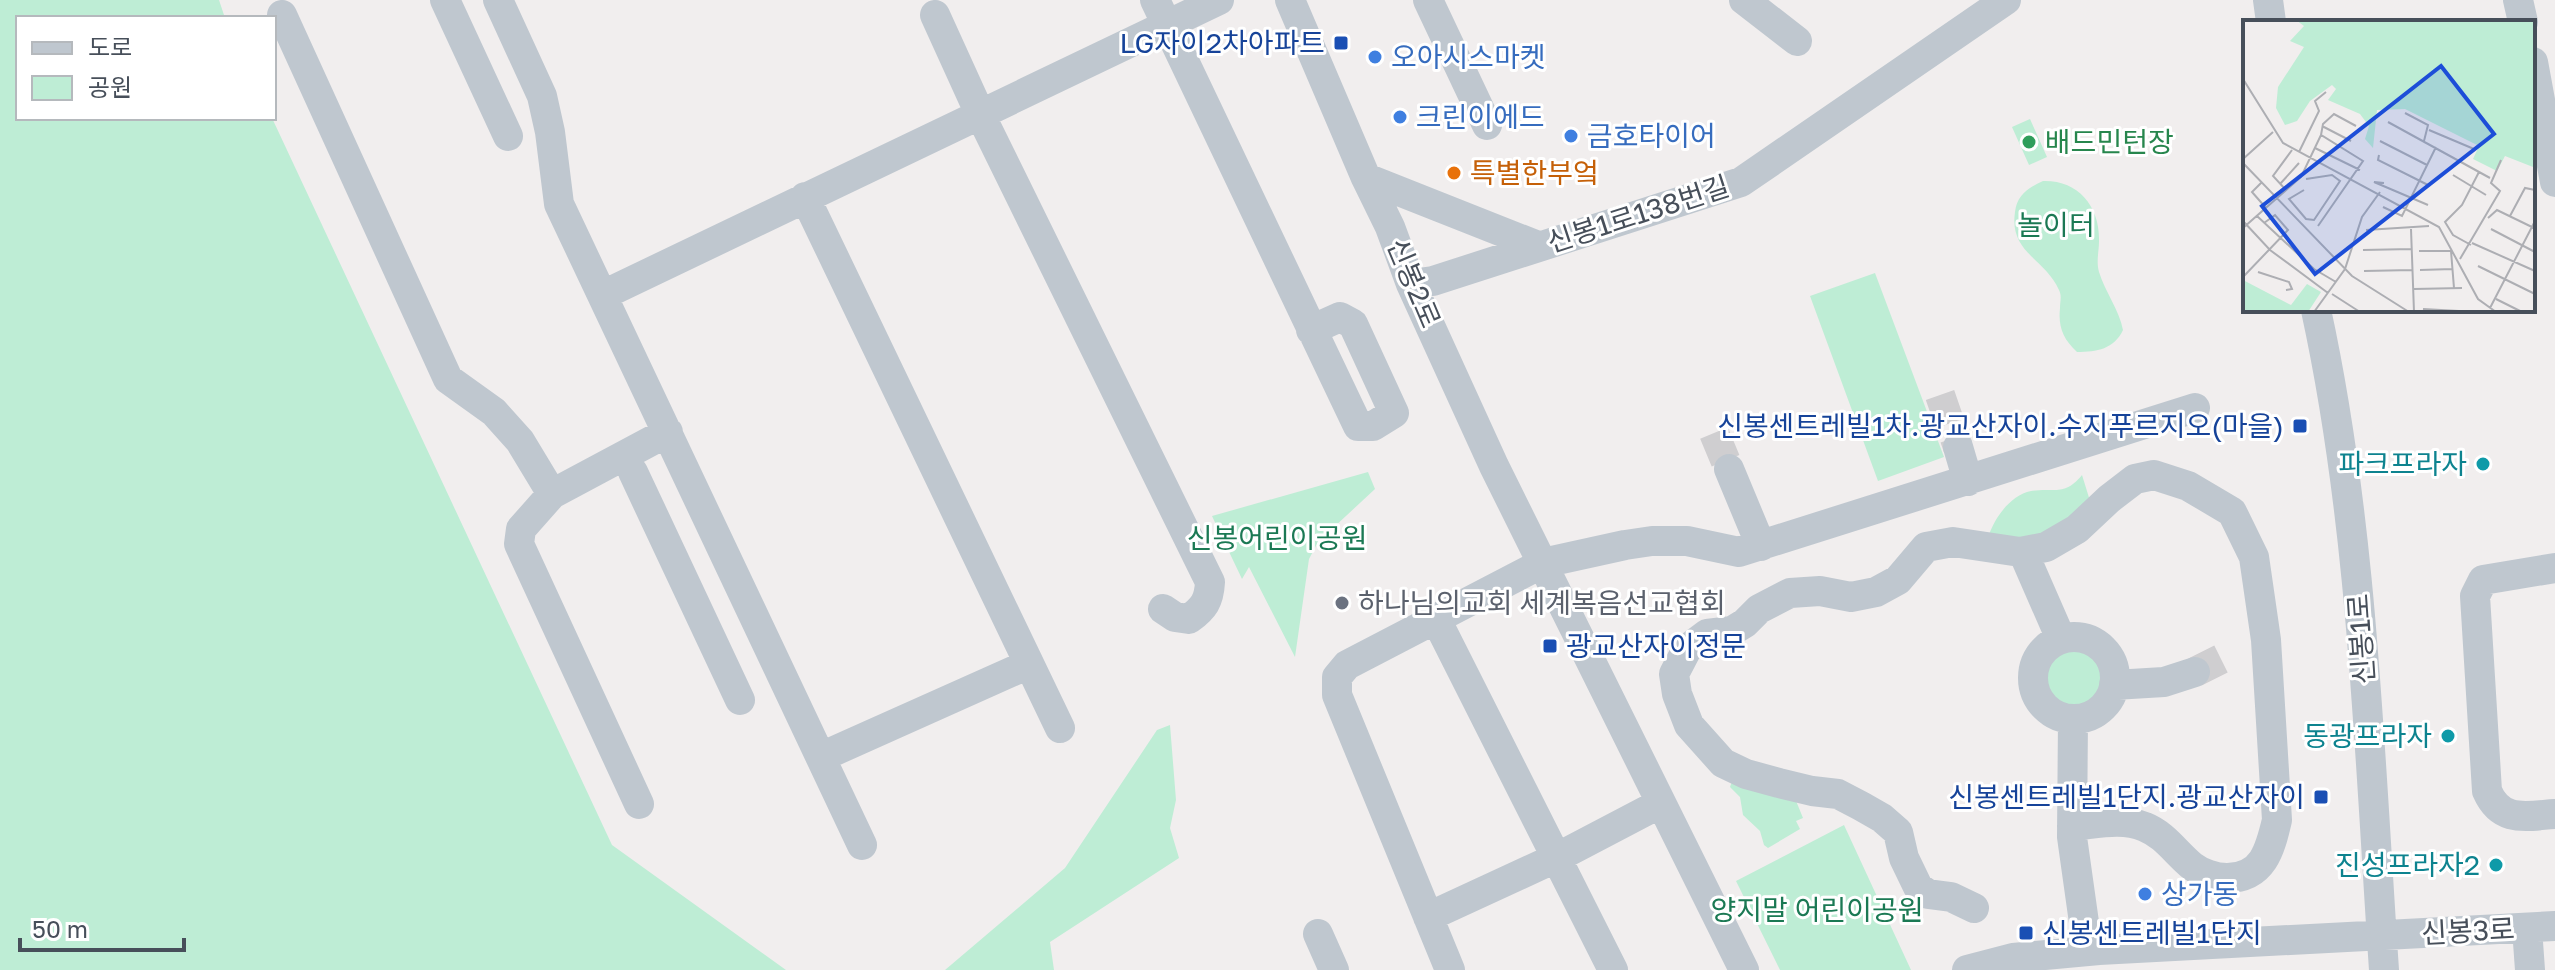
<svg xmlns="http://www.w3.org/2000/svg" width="2555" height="970" font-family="'Golos Text','Noto Sans KR',sans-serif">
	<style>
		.green { fill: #beedd5 }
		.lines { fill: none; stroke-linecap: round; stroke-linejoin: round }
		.minor-tunnel { stroke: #cfced0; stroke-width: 30; stroke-dasharray: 30 15; stroke-linecap: butt }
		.minor { stroke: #bfc7cf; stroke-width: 30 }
		.transit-dot { fill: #1a4fb4; stroke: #fff; stroke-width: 3 }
		.shop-dot { fill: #3f7fe0; stroke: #fff; stroke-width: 3 }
		.leisure-dot { fill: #2e9e5b; stroke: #fff; stroke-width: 3 }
		.food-dot { fill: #e8710a; stroke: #fff; stroke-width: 3 }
		.culture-dot { fill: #0f9aa8; stroke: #fff; stroke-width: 3 }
		.worship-dot { fill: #6b7280; stroke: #fff; stroke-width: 3 }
		.labels { text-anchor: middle; stroke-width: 6; stroke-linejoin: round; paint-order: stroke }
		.transit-label { font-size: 28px; fill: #164399; stroke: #fff; text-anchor: end }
		.shop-label { font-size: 28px; fill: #366cbe; stroke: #fff; text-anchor: start }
		.leisure-label { font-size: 28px; fill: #27864d; stroke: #fff; text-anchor: start }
		.food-label { font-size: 28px; fill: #c56008; stroke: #fff; text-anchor: start }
		.street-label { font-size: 28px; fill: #474f5a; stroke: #fff }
		.park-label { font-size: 28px; fill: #1b7954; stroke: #fff }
		.culture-label { font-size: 28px; fill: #0d838f; stroke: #fff; text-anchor: end }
		.worship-label { font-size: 28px; fill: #5b616d; stroke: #fff; text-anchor: start }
		.inset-road { fill: none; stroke: #adaeb3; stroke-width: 2 }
		.view { fill: #1d4ed8; fill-opacity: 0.15; stroke: #1d4ed8; stroke-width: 4 }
		.inset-edge { fill: none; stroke: #474f5a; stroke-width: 4 }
	</style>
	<rect width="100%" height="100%" fill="#f1eeee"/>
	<path class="green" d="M0,0H219L225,18H18V118H272L612,845L786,970H0Z
		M2030,119L2047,157L2029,165L2012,127Z
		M2043,181C2078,180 2100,206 2099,241C2099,252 2096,261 2099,272C2105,292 2119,309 2123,330C2114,349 2097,352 2077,352C2063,339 2058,327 2060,308C2060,301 2062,296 2059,290C2045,258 2009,253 2015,212C2017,195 2028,188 2043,181Z
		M1875,273L1944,457L1878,481L1810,296Z
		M1368,472L1375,489L1318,542L1309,559L1295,657L1249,567L1242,579L1212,516Z
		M2082,475L2091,504C2051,530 2039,545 1989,535C1995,517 2011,495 2031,491C2055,487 2064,497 2082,475Z
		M2037 678a38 38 0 1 1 76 0a38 38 0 1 1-76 0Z
		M1170,725L1176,800L1170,828L1179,858L1050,942L1054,970H945L1065,868L1157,730Z
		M1733,779L1790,786L1803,818L1796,821L1800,829L1768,848L1764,845L1760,831L1743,815L1740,797L1730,787Z
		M1844,825L1911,970H1780L1736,881Z"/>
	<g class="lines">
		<path class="minor-tunnel" d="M1940,395L1958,447
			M1714,433L1729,469
			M2195,672L2221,659"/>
		<path class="minor" d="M445,0L508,136
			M498,0L542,96L550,132L559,204L862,845
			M1155,0L1358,426H1373L1394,413L1353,324L1340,317L1311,330
			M1290,0L1366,178L1390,227L1411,284L1494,466L1744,970
			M1428,0L1487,125
			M1744,0L1797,41
			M2268,0L2271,22
			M2518,0L2523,22
			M282,15L448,379L494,412L520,441L552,494
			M935,15L980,114L1210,582C1209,601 1204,608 1189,619L1175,617L1163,609
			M2533,62L2555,182
			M1366,178L1538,246
			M805,197L1060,728
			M1411,284L1433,281L1741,182L2006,0
			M603,295L1219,0
			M2316,310C2363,526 2369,750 2384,970
			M1958,447L1968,481
			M1729,469L1761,546
			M633,472L740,700
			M2023,552L2061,639
			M2555,568L2483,580L2475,596L2487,791C2501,823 2525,816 2555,814
			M1436,619L1613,970
			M2033 678a41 41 0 1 1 82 0a41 41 0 1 1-82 0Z
			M2114,685L2164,682L2195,672
			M2073,719L2072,837L2088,951
			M821,757L1029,664
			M639,804L519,544L521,529L552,494L668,432
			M1974,908L1951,897L1928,894L1918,887L1904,858L1898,832L1882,818L1861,806L1838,794L1812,791L1779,783L1746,774L1723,763L1689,725L1677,694L1674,674L1687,649L1707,634L1732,631L1745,623L1759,609L1790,593L1820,591L1851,597L1876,592L1898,580L1926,547L1953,542L2020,552L2046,547L2077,529L2109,499L2135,479L2154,475L2188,486L2232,512L2254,557L2266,640L2277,820C2270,850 2263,878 2227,878C2215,878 2201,873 2192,866C2176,853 2165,835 2145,827C2122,817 2096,824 2072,826
			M1428,917L1558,857L1661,803
			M2527,928L2530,970
			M1318,934L1334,970
			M1450,970L1337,695V677L1347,665L1543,563L1625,545L1652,541H1687L1739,552L2195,408
			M1967,970L2013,958L2099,950L2555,926"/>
	</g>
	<g class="transit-dot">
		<rect x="1333" y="35" width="16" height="16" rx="4"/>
		<rect x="2292" y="418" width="16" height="16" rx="4"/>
		<rect x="1542" y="638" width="16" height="16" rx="4"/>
		<rect x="2313" y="789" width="16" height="16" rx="4"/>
		<rect x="2018" y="925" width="16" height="16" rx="4"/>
	</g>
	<g class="shop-dot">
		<circle cx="1375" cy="57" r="8"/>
		<circle cx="1400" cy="117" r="8"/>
		<circle cx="1571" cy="136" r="8"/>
		<circle cx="2145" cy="894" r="8"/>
	</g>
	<circle class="leisure-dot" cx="2029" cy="142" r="8"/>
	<circle class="food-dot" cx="1454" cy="173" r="8"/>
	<g class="culture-dot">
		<circle cx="2483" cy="464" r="8"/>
		<circle cx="2448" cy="736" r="8"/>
		<circle cx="2496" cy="865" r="8"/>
	</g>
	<circle class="worship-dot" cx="1342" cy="603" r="8"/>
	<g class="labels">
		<g class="transit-label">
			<text x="1325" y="53">LG자이2차아파트</text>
			<text x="2284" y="436">신봉센트레빌1차.광교산자이.수지푸르지오(마을)</text>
			<text x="1566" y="656" text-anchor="start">광교산자이정문</text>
			<text x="2305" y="807">신봉센트레빌1단지.광교산자이</text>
			<text x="2042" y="943" text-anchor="start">신봉센트레빌1단지</text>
		</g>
		<g class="shop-label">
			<text x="1391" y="67">오아시스마켓</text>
			<text x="1416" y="127">크린이에드</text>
			<text x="1587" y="146">금호타이어</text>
			<text x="2161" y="904">상가동</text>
		</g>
		<g class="leisure-label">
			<text x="2045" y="152">배드민턴장</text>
		</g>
		<g class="food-label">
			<text x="1470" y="183">특별한부엌</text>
		</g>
		<g class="street-label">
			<text transform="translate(1638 214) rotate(-18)" y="10">신봉1로138번길</text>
			<text transform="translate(1414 283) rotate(67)" y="10">신봉2로</text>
			<text transform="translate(2361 639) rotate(-94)" y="10">신봉1로</text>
			<text transform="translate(2468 931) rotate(-3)" y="10">신봉3로</text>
		</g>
		<g class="park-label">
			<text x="2056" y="235">놀이터</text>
			<text x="1277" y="548">신봉어린이공원</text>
			<text x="1817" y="920">양지말 어린이공원</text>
		</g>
		<g class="culture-label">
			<text x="2467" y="474">파크프라자</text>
			<text x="2432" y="746">동광프라자</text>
			<text x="2480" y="875">진성프라자2</text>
		</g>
		<g class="worship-label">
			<text x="1358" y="613">하나님의교회 세계복음선교협회</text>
		</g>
	</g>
	<g transform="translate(2243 20)">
		<rect width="292" height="292" fill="#f1eeee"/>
		<path d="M53,0H292V163L290,147L262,136L254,151L230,139L236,126L162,89L134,90L130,128L122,119L126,106L117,94L85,80L93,69L89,65L67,81L54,101L42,105L33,88L35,67L61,27L47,21L61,6ZM0,260L48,285L64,264L78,272L65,292H0Z" fill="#beedd5"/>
		<path class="inset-road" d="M0,59L40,123L196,207L235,279L253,292M162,93L185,105L181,121M145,102L247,158M79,106L108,121M186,110L231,129M78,115L80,104L91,94L113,106M137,121L184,145M72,128L117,150M56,132L76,91L72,81L83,72M136,135L135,140L185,165M0,139L30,112M0,143L109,256L166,292M210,155L243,175M18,163L9,172L23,188M141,163L131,162L185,185M37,164L56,143M43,170L30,156L49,130M61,170L46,179L63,199L71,200L97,161L89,155L63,159M140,187L159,196L193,127M14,196L71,249L93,262M267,196L282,168L292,170M245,198L254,190L291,208M0,201L27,230L85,273M0,208L58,157L78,115L120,141L75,206M168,209L171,292M248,209L292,232M123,210L186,206M229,223L292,251M228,225L210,215L202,202L219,185L236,152M120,230L169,229M176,231H208L211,268M217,239L257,171L248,163L258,140M235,246L292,274M177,250L210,249M121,251L170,250M15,252L46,262L49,269L43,270M0,257L45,210L32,195L21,203M171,269L219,268M89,274L117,292M253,279L279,292M247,288L292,201M180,289L234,292M71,292L102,249L119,197L137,172"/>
		<path class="view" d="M198,46L251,114L72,254L19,186Z"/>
		<rect width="292" height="292" class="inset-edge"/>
	</g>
	<rect x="16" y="16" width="260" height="104" fill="#ffffff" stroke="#b5b9bd" stroke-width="2"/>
	<rect x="32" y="42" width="40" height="12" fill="#bfc7cf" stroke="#b5b9bd" stroke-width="2"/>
	<text x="88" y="56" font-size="24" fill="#474f5a">도로</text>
	<rect x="32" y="76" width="40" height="24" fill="#beedd5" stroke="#b5b9bd" stroke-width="2"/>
	<text x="88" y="96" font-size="24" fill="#474f5a">공원</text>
	<path d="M20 938v12h164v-12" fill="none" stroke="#474f5a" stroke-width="4"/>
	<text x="32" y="938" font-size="24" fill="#474f5a" stroke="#ffffff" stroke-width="6" paint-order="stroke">50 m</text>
</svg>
